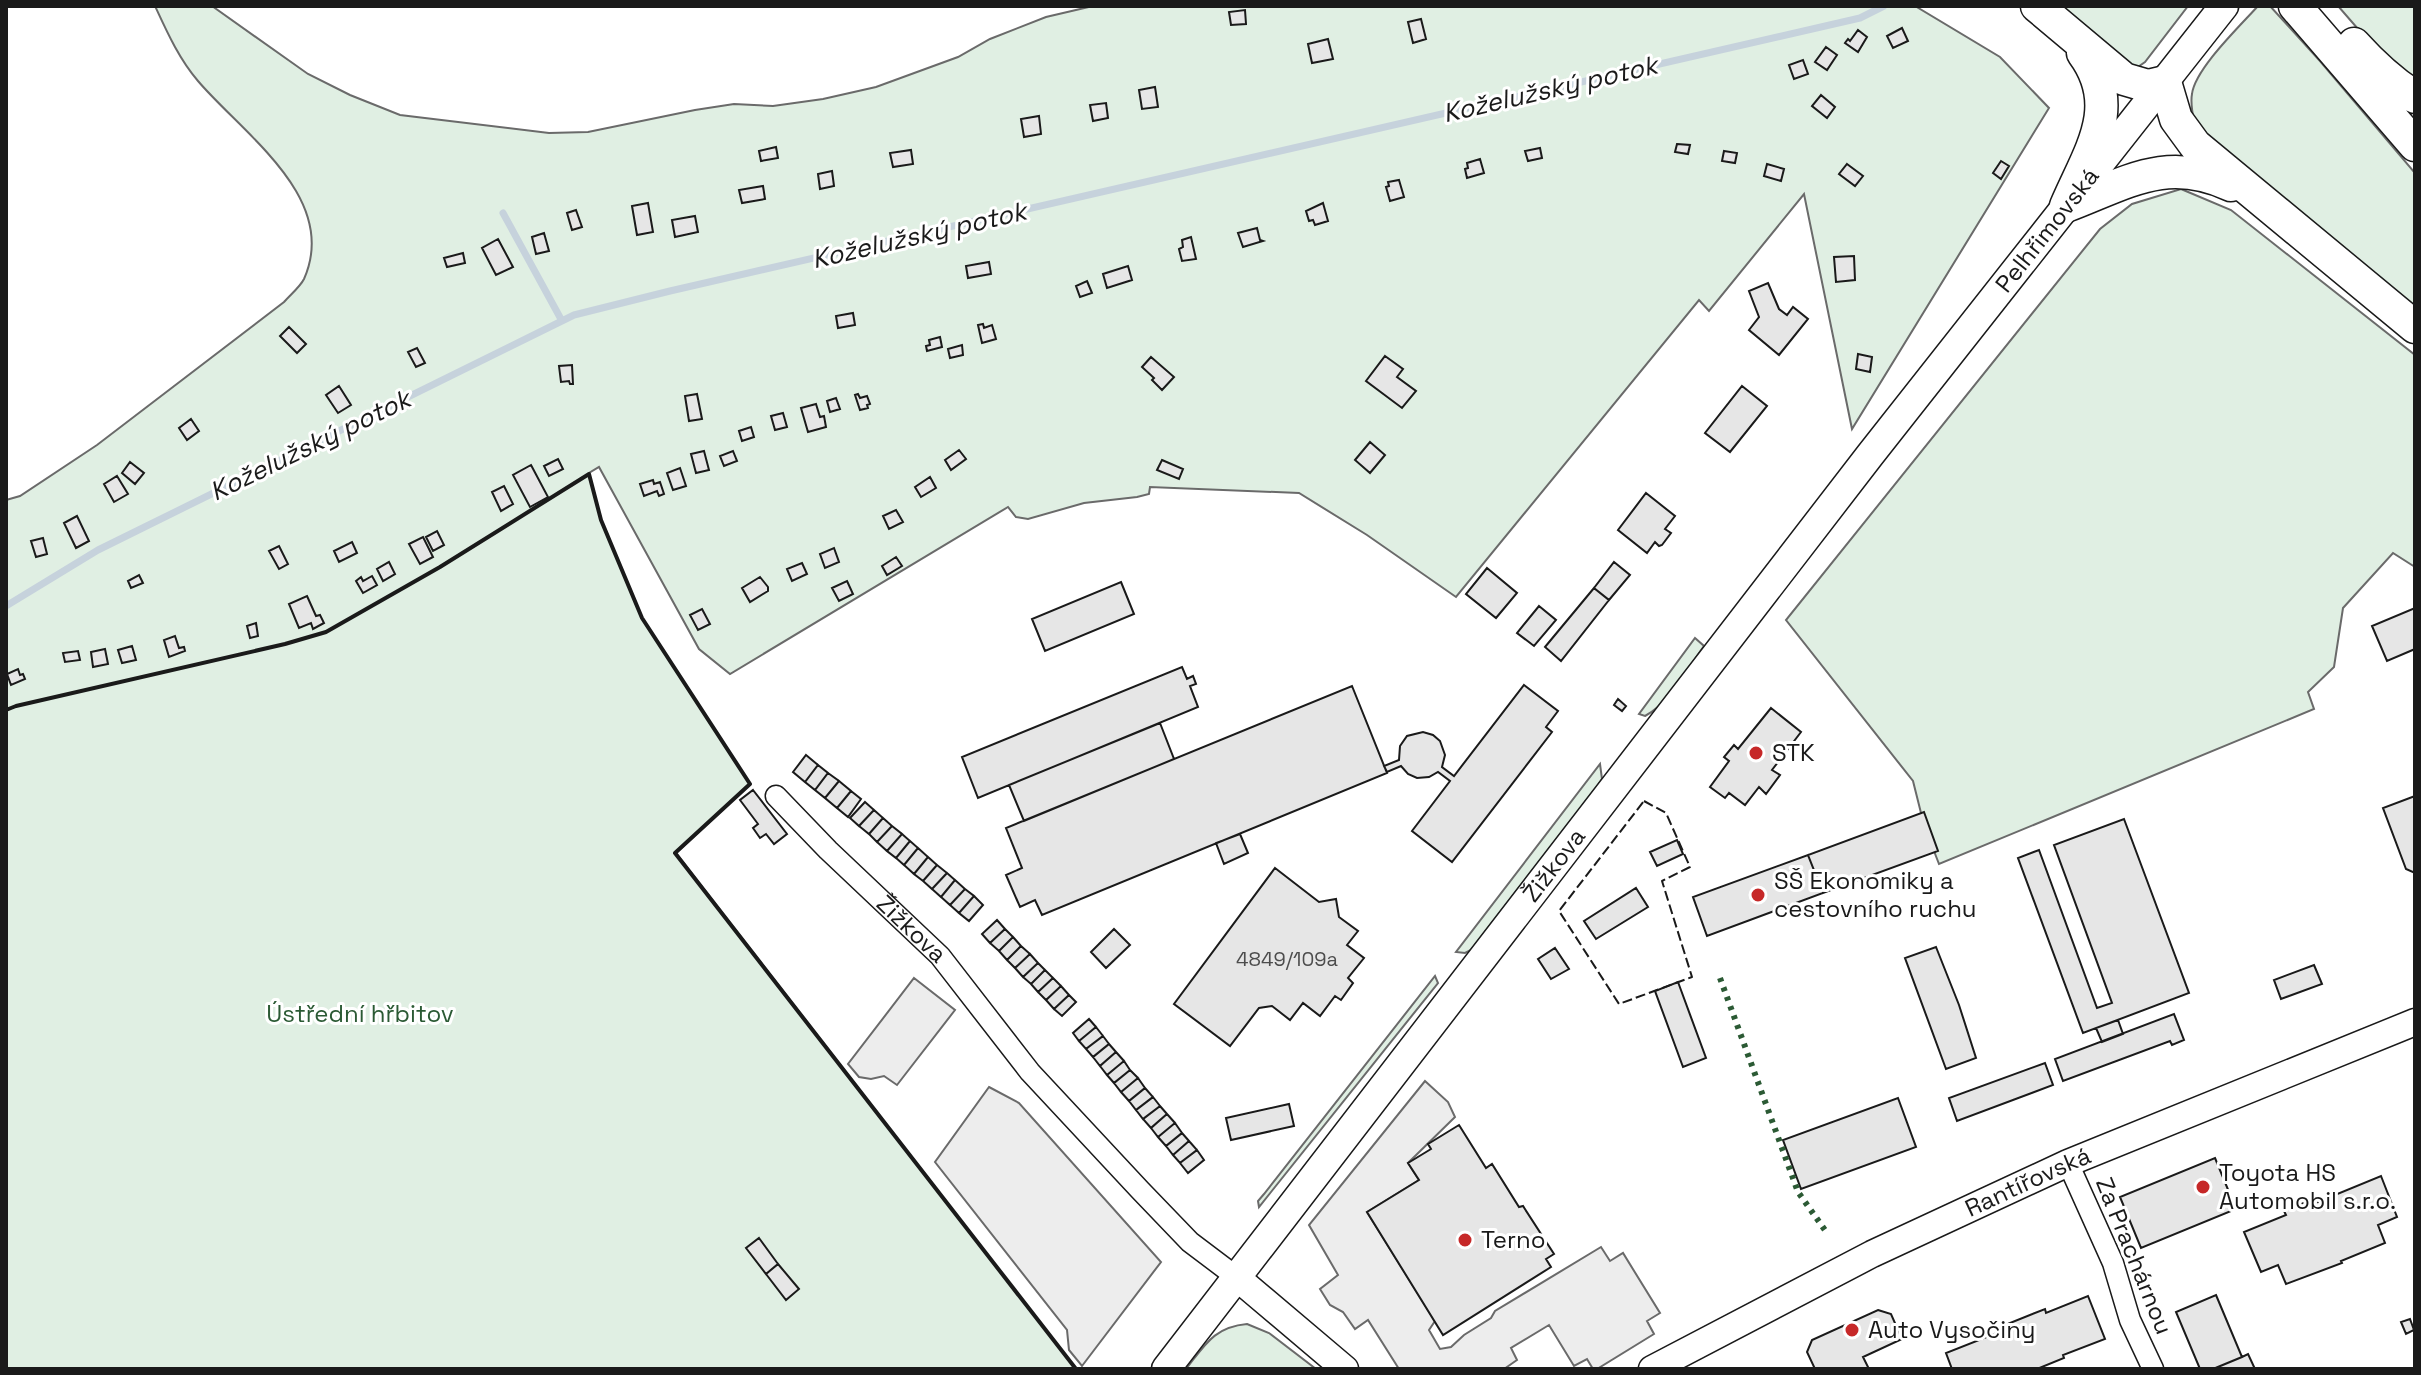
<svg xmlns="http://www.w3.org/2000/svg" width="2421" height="1375" font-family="'Space Grotesk',sans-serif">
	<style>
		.green { fill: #e0efe3; stroke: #6a6a6a; stroke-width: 2 }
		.parking { fill: #ededed; stroke: #6a6a6a; stroke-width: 2 }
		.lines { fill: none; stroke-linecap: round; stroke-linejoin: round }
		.stream { stroke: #c6d2dc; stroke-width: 7 }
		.building { fill: #e6e6e6; stroke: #1a1a1a; stroke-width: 2 }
		.minor-casing { stroke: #1a1a1a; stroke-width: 23 }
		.tertiary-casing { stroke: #1a1a1a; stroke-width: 29 }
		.secondary-casing { stroke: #1a1a1a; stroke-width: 31 }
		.primary-casing { stroke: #1a1a1a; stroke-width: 35 }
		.minor { stroke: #fff; stroke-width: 20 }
		.tertiary { stroke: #fff; stroke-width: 26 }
		.secondary { stroke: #fff; stroke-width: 28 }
		.primary { stroke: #fff; stroke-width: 32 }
		.hedge { stroke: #2b5a34; stroke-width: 6; stroke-dasharray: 4 6; stroke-linecap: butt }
		.fence { stroke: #1a1a1a; stroke-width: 2; stroke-dasharray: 10 4; stroke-linecap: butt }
		.wall { stroke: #1a1a1a; stroke-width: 4 }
		.poi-dot { fill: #c62828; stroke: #fff; stroke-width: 3 }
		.labels { text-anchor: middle; stroke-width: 6; stroke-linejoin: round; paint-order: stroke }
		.number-label { font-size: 20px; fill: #4d4d4d }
		.street-label { font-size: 24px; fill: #1a1a1a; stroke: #fff }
		.poi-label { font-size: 24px; fill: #1a1a1a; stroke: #fff; text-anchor: start }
		.park-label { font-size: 24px; fill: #2b5a34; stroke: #fff }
		.water-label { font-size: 26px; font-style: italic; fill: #1a1a1a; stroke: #fff }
	</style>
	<rect width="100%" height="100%" fill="#fff"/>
	<path class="green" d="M155,6H212L308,74L350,95L400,115L549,133L588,132L695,110L734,104L773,106L823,99L876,87L958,57L990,39L1046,17L1093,6H1915L2000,57L2049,108L1852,429L1804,194L1709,311L1699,300L1456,597L1367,535L1299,493L1150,487L1149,494L1137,497L1084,503L1028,519L1016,517L1008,507L730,674L699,649L599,467L589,473L601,520L642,618L750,784L676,853L1076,1369H6V500L20,496L97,445L284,302C290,295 300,287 304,279C340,198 243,134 198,81C179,59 167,32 155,6Z
		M2057,6H2188L2145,62L2135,69Z
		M2258,6H2270L2320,61L2415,173V311L2195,126C2193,116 2190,104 2192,94C2195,69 2240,26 2258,6Z
		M2338,6H2415V83L2365,37Z
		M2181,189L2231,210L2415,355V567L2393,553L2343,608L2334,667L2308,692L2314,709L1939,864L1924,825L1913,781L1786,620L2100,229L2132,204Z
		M1695,638L1704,646C1687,669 1670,703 1645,716L1639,714Z
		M1600,764L1602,779L1596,788L1471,950L1465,953L1456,952Z
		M1435,976L1438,983L1259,1207L1258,1201L1264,1194Z
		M1247,1324L1269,1333L1316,1369H1186C1205,1345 1214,1327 1247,1324Z"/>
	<path class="parking" d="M914,978L955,1010L897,1085L884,1076L871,1079L859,1077L848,1064Z
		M1425,1081L1448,1102L1455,1117L1408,1163L1419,1180L1367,1212L1435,1321L1429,1330L1440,1349L1451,1347L1464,1335L1491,1318L1495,1311L1601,1247L1610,1261L1623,1253L1660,1313L1647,1321L1654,1334L1597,1369H1593L1587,1359L1574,1366L1549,1325L1511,1348L1517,1360L1504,1369H1399L1368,1320L1355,1329L1343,1312L1330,1305L1320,1289L1338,1275L1309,1225Z
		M989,1087L1019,1103L1161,1262L1082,1366L1069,1350L1067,1330L935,1162Z"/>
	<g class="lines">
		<path class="stream" d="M503,213L562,321
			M6,606L98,550L574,315L670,291L1860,18L1884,6"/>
	</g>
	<path class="building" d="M1245,10L1246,24L1231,25L1229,12Z
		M1421,19L1426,39L1413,43L1408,22Z
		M1902,28L1908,41L1893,48L1887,36Z
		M1858,30L1867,37L1858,52L1845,43L1848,39L1850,41Z
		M1328,39L1333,59L1312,63L1308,44Z
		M1826,47L1837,55L1827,70L1815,62Z
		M1803,60L1808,74L1794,79L1789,65Z
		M1155,87L1158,107L1142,109L1139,90Z
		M1821,95L1835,107L1827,118L1812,106Z
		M1106,103L1108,118L1093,121L1090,105Z
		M1039,116L1041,134L1024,137L1021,119Z
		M1677,144L1690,145L1688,154L1675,152Z
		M776,147L778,158L761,161L759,151Z
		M1540,148L1542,158L1528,161L1525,151Z
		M911,150L913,164L893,167L890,153Z
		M1724,151L1737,153L1735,163L1722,161Z
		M1480,159L1484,173L1467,178L1465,169L1468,168L1467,163Z
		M2001,161L2009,166L2001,179L1993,173Z
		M1767,164L1784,169L1781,181L1764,176Z
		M1847,164L1863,176L1855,186L1839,174Z
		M832,171L834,186L820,189L818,174Z
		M1399,180L1404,197L1390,201L1386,187L1389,186L1388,182Z
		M763,186L765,199L742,203L739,190Z
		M648,203L653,232L637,235L632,206Z
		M1323,203L1328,221L1315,225L1313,220L1309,221L1306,211Z
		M576,210L582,227L572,230L567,213Z
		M695,216L698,232L675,237L672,220Z
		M1257,228L1260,240L1263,241L1243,247L1238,233Z
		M544,233L549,251L536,254L532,237Z
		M1191,237L1196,259L1182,261L1179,249L1183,247L1182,240Z
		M498,239L513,267L496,275L482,248Z
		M463,253L465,263L447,267L444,258Z
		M1854,256L1855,280L1836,282L1834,257Z
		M989,262L991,274L968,278L966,266Z
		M1128,266L1132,280L1107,288L1103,274Z
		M1087,281L1092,293L1080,297L1076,286Z
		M1768,283L1779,309L1787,315L1793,307L1808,319L1779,355L1749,330L1759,317L1749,291Z
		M853,313L855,325L838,328L836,316Z
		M983,324L984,328L992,325L996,339L982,343L978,325Z
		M289,327L306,344L297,353L280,336Z
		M940,337L942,347L927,351L926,346L930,345L929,340Z
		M962,345L963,355L950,358L948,349Z
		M417,348L425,363L416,367L408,352Z
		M1858,354L1872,357L1870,372L1856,369Z
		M1385,356L1403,369L1397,377L1416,391L1402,408L1366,381Z
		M1151,357L1174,377L1162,390L1152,380L1154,378L1142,367Z
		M572,365L573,384H570L569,381L561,382L559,366Z
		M339,386L351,405L338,413L326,395Z
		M1742,386L1767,406L1730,452L1705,433Z
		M697,394L702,419L689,421L685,396Z
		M858,394L860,398L867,396L870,404L867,405L868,408L860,410L855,395Z
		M836,398L840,409L830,412L827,401Z
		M816,404L820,417L824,416L826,427L808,432L801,408Z
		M783,413L787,427L775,430L771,416Z
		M191,419L199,431L187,440L179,428Z
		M751,427L754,437L742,441L739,431Z
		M1370,442L1385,455L1370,473L1355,460Z
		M959,450L966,459L951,470L945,460Z
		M704,451L709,470L696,473L691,454Z
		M733,451L737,461L724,466L720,456Z
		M558,459L563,469L549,476L544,466Z
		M1162,460L1183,469L1179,479L1157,470Z
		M130,462L144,473L135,484L122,473Z
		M531,465L548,497L530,507L513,475Z
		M680,468L686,486L673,490L667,473Z
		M117,476L128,494L114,502L104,484Z
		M930,477L936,488L921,497L915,487Z
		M653,480L654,484L660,482L664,494L659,496L657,491L644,496L640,484Z
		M504,486L513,504L501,511L492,492Z
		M1646,493L1675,516L1665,529L1671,533L1662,545L1659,546L1655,542L1647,553L1618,530Z
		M896,510L903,522L889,529L883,516Z
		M77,516L89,541L76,548L64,523Z
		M437,531L444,545L433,551L426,537Z
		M423,537L433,557L420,564L409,544Z
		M43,538L47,554L36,557L31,541Z
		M352,542L357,553L339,562L334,551Z
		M279,546L288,564L279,569L269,551Z
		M834,548L839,562L825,568L820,554Z
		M896,557L902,566L887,575L882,566Z
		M389,562L395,574L383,581L377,569Z
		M1614,562L1630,575L1609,600L1594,588Z
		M802,563L807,574L792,581L787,569Z
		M1487,568L1517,593L1496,618L1466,594Z
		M139,575L143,583L131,588L128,581Z
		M372,576L377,585L363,593L356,581L361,577L363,581Z
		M760,577L768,587V591L750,602L742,588Z
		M847,581L853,594L839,601L832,588Z
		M1121,582L1134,614L1045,651L1032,619Z
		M1594,588L1609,600L1561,661L1545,647Z
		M307,596L316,616L320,615L324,623L313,629L311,623L299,628L289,604Z
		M1539,606L1556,620L1534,646L1517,633Z
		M2415,608V649L2387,661L2372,626Z
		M702,609L710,624L698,630L690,615Z
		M256,623L258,636L250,638L247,626Z
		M175,636L179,648L184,647L185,651L169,657L164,640Z
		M132,646L136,660L122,663L118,650Z
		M105,649L108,664L93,667L91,652Z
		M78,651L80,660L65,662L63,653Z
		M1182,667L1187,679L1193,676L1196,684L1190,686L1198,707L978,798L962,757Z
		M18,669L20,675L23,674L25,679L11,685L7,674Z
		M1524,685L1558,711L1546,727L1552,732L1452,862L1412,831L1450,781L1438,772L1429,777L1417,778L1408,774L1401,766L1387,772L1384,766L1399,760L1400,746L1407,736L1423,732L1433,735L1440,741L1445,755L1442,767L1454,776Z
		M1352,686L1387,773L1042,915L1035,900L1020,907L1006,875L1022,868L1006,828Z
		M1618,699L1626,706L1622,711L1614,705Z
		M1771,708L1801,732L1772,770L1780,775L1766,794L1759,787L1745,805L1729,793L1725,798L1710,787L1729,761L1724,757L1734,745L1738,749Z
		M1160,723L1174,759L1024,821L1009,785Z
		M806,755L818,765L805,782L793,772Z
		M818,765L828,773L815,790L805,782Z
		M828,773L839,781L825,798L815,790Z
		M839,781L851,791L837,808L825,798Z
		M753,790L787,834L774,844L766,834L760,838L753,828L758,824L740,800Z
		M851,791L861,799L848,817L837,808Z
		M2415,796V873L2406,869L2383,808Z
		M865,802L874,810L859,826L850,818Z
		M874,810L883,818L869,834L859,826Z
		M1924,812L1938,851L1823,893L1808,855Z
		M883,818L892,826L877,842L869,834Z
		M2124,819L2189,993L2083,1033L2018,858L2039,850L2097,1008L2112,1003L2054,845Z
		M892,826L902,834L887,851L877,842Z
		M902,834L910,841L896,858L887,851Z
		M1240,834L1248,853L1224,864L1216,843Z
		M1677,840L1683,854L1657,866L1650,852Z
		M910,841L918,848L904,865L896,858Z
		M918,848L928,857L914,874L904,865Z
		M1808,855L1823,893L1707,936L1693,897Z
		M928,857L937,865L923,881L914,874Z
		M937,865L947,873L932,889L923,881Z
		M1275,868L1319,902L1336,899L1339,917L1358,931L1347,945L1364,958L1348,978L1353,983L1341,1000L1335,996L1320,1016L1303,1003L1290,1020L1272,1006L1259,1008L1230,1046L1174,1004Z
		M947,873L955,880L941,897L932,889Z
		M955,880L965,889L950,905L941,897Z
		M1636,888L1648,907L1596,939L1584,921Z
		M965,889L974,896L959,913L950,905Z
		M974,896L983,905L969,921L959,913Z
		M997,920L1005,929L990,943L982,934Z
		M1005,929L1013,937L999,951L990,943Z
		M1114,929L1130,945L1106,968L1091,952Z
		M1013,937L1021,946L1007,960L999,951Z
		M1021,946L1030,954L1015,968L1007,960Z
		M1936,947L1959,1005L1976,1058L1946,1069L1905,958Z
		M1555,948L1569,969L1551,979L1538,959Z
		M1030,954L1038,963L1023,977L1015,968Z
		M1038,963L1045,970L1031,984L1023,977Z
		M2314,965L2322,984L2281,999L2274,980Z
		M1045,970L1053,978L1038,992L1031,984Z
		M1053,978L1061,986L1046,1000L1038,992Z
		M1678,982L1706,1058L1683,1067L1655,991Z
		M1061,986L1069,995L1054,1009L1046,1000Z
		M1069,995L1076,1002L1062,1016L1054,1009Z
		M2174,1014L2184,1040L2172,1045L2170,1041L2063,1081L2055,1059Z
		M1089,1019L1096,1027L1079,1041L1073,1033Z
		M2118,1020L2123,1034L2102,1042L2096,1028Z
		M1096,1027L1103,1036L1086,1049L1079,1041Z
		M1103,1036L1109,1044L1093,1057L1086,1049Z
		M1109,1044L1116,1052L1100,1066L1093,1057Z
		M1116,1052L1124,1061L1107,1075L1100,1066Z
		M1124,1061L1130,1070L1114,1083L1107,1075Z
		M2045,1063L2053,1085L1957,1121L1949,1098Z
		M1130,1070L1138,1078L1121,1092L1114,1083Z
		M1138,1078L1145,1088L1129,1101L1121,1092Z
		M1145,1088L1153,1097L1136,1110L1129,1101Z
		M1153,1097L1160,1106L1143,1119L1136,1110Z
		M1898,1098L1916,1147L1801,1189L1783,1140Z
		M1289,1104L1294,1126L1231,1140L1226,1118Z
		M1160,1106L1167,1114L1151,1128L1143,1119Z
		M1167,1114L1175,1123L1158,1137L1151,1128Z
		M1175,1123L1182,1133L1166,1146L1158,1137Z
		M1459,1125L1486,1168L1492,1164L1519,1207L1523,1206L1554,1254L1546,1259L1551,1267L1443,1335L1367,1212L1419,1180L1408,1163L1431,1149L1428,1144Z
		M1182,1133L1189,1141L1173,1155L1166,1146Z
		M1189,1141L1197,1150L1180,1163L1173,1155Z
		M1197,1150L1204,1160L1188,1173L1180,1163Z
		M2215,1158L2236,1209L2141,1248L2120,1197Z
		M2381,1176L2397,1217L2378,1225L2385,1243L2341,1261L2342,1263L2286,1284L2278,1265L2261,1272L2244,1232L2286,1215L2284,1211L2316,1198L2318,1202Z
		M759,1238L778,1264L766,1274L746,1248Z
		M778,1264L799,1289L786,1300L766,1274Z
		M2216,1295L2242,1357L2213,1369H2200L2176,1312Z
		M2088,1296L2105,1339L2063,1355L2064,1358L2037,1369H1952L1946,1353L2002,1331L2000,1327L2045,1309L2046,1313Z
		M1878,1310L1891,1314L1902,1339L1863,1357L1869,1369H1815L1807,1352L1812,1340Z
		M2410,1319L2414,1330L2406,1334L2401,1322Z
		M2248,1354L2255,1369H2213L2242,1357Z"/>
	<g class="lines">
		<defs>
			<g id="minor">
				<path id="s1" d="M776,796L828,850L940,956L1030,1072L1140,1190L1190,1242L1235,1276"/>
				<path d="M2068,1163L2113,1263L2130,1320L2153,1369"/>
			</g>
			<g id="tertiary">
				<path d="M1235,1276L1345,1369"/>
				<path id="s2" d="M1652,1369L1872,1254L2068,1163L2415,1022"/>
			</g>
			<g id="secondary">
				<path id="s3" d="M1166,1369L1870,455L2224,6"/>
			</g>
			<path id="primary" d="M2037,6L2124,79L2148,86L2165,82L2176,119L2195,145L2415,327
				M2295,6L2415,145
				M2354,44C2373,65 2391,82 2415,97
				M2066,206C2127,183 2166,155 2231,185
				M2066,206C2089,152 2123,107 2083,53"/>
		</defs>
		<use href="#minor" class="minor-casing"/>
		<use href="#tertiary" class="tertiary-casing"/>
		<use href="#secondary" class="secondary-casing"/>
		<use href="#primary" class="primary-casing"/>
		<use href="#minor" class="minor"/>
		<use href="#tertiary" class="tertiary"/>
		<use href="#secondary" class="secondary"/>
		<use href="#primary" class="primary"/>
		<path class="hedge" d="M1720,978L1798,1192L1827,1233"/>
		<path class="fence" d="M1644,801L1666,813L1690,867L1662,881L1692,977L1619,1004L1559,911Z"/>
		<path class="wall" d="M6,710L16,706L285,644L326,632L440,567L589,474L601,520L642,618L750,784L675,853L1076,1369"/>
	</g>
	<g class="poi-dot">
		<circle cx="1756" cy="753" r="8"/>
		<circle cx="1758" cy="895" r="8"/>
		<circle cx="2203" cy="1187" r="8"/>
		<circle cx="1465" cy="1240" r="8"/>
		<circle cx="1852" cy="1330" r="8"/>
	</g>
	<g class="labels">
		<g class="number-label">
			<text x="1287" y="966">4849/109a</text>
		</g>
		<g class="street-label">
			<text dy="8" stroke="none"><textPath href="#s3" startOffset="1440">Pelhřimovská</textPath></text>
			<text dy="8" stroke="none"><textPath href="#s3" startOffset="636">Žižkova</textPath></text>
			<text dy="8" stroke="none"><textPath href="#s1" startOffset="190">Žižkova</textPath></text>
			<text dy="8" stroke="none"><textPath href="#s2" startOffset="420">Rantířovská</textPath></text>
			<text transform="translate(2134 1256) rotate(68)" y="8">Za Prachárnou</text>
		</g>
		<g class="poi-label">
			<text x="1772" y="761">STK</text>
			<text x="1774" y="889">SŠ Ekonomiky a<tspan x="1774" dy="28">cestovního ruchu</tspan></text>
			<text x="2219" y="1181">Toyota HS<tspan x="2219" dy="28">Automobil s.r.o.</tspan></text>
			<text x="1481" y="1248">Terno</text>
			<text x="1868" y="1338">Auto Vysočiny</text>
		</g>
		<g class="park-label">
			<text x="360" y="1022">Ústřední hřbitov</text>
		</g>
		<g class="water-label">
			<text transform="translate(1550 89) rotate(-13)" y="9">Koželužský potok</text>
			<text transform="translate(919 235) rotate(-13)" y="9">Koželužský potok</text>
			<text transform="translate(310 445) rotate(-26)" y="9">Koželužský potok</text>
		</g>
	</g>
	<rect width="2421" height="1375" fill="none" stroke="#1a1a1a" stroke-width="16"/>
</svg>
